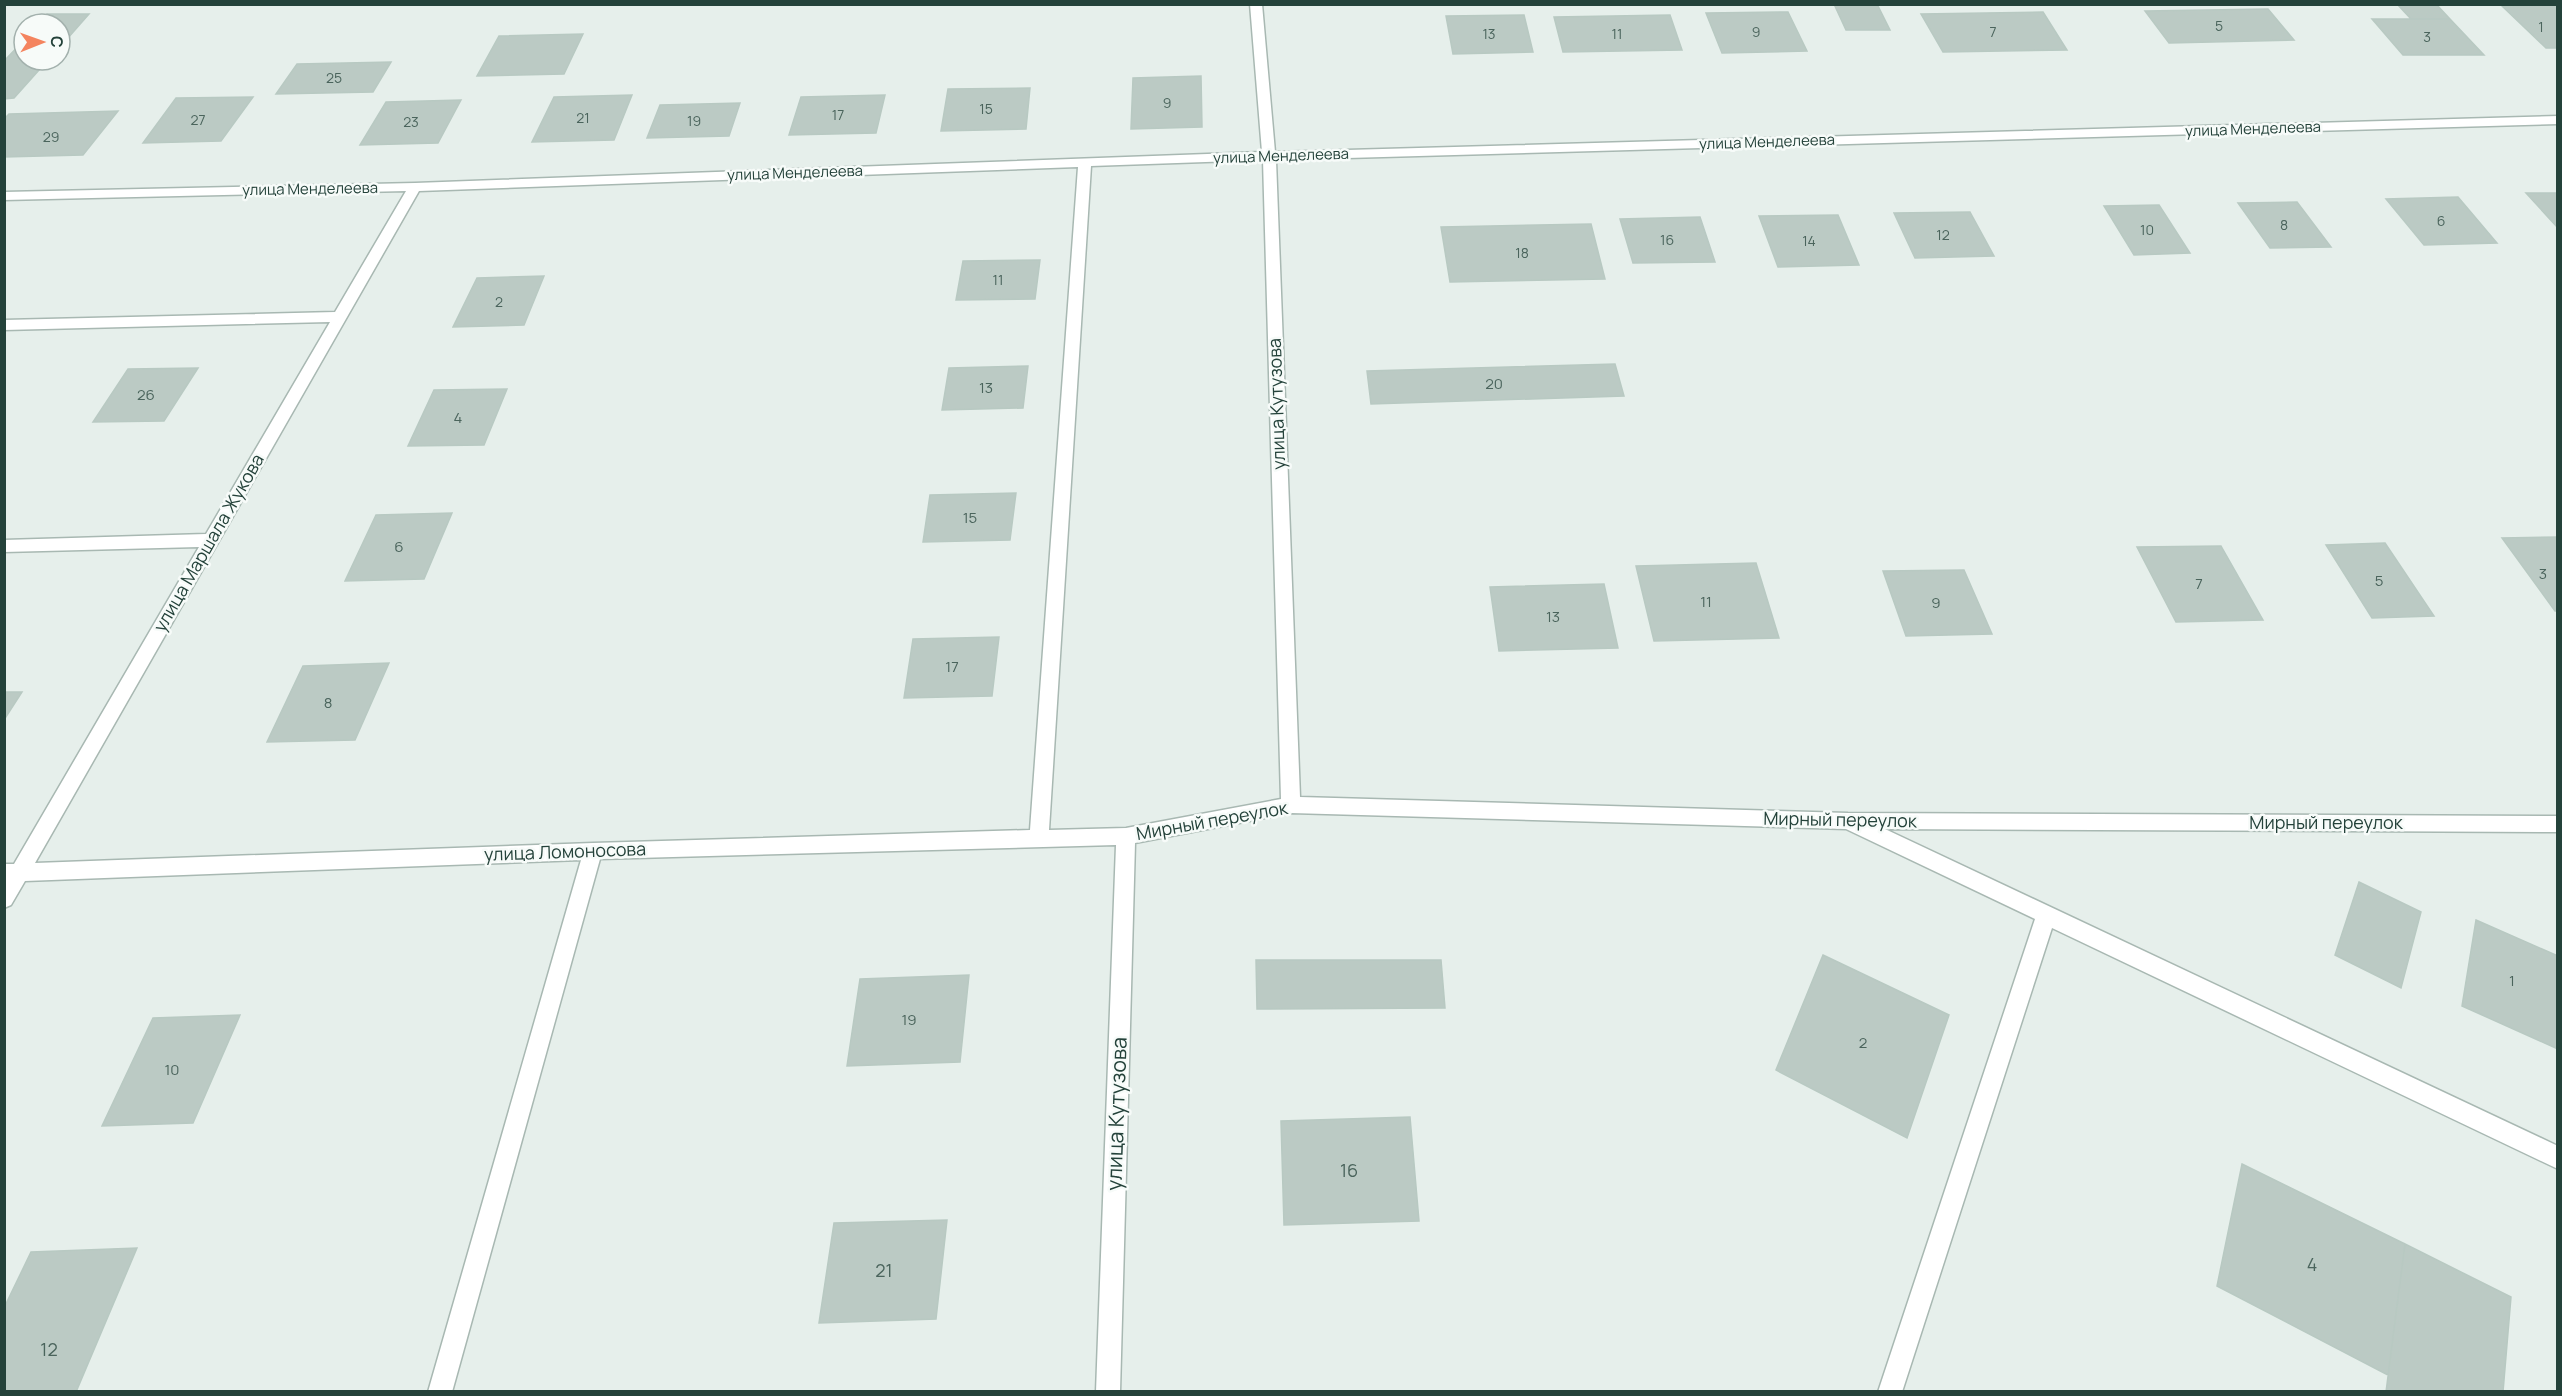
<svg xmlns="http://www.w3.org/2000/svg" width="2562" height="1396" font-family="Manrope,sans-serif">
	<style>
		.building { fill: #bbcac4; stroke: #b8c9c2; stroke-width: 1.5 }
		.lines { fill: none; stroke-linecap: round; stroke-linejoin: round }
		.minor-casing { stroke: #a8b8b2; stroke-width: 3 }
		.minor { fill: #fff; fill-rule: evenodd }
		.labels { text-anchor: middle; stroke-width: 5; stroke-linejoin: round; paint-order: stroke }
		.far-number-label { font-size: 14px; fill: #4a645c }
		.far-street-label { font-size: 15px; fill: #24423a; stroke: #f7fbf9 }
		.number-label { font-size: 15px; fill: #4a645c }
		.street-label { font-size: 18px; fill: #24423a; stroke: #f7fbf9 }
		.near-number-label { font-size: 18px; fill: #4a645c }
		.near-street-label { font-size: 21px; fill: #24423a; stroke: #f7fbf9 }
	</style>
	<rect width="100%" height="100%" fill="#e6efeb"/>
	<path class="building" d="M1834,4H1877L1890,30H1846Z
		M2397,4H2436L2450,19H2411Z
		M2558,5V48H2546L2502,6Z
		M2268,9L2294,40L2169,43L2145,11Z
		M1788,12L1807,51L1722,53L1706,13Z
		M2043,12L2067,50L1943,52L1921,14Z
		M47,14H89L60,47V24H38Z
		M1524,15L1533,52L1453,54L1446,16Z
		M1670,15L1682,50L1563,52L1554,17Z
		M2372,19H2450L2484,55H2403Z
		M583,34L564,74L477,76L499,36Z
		M24,40V60H48L14,98L4,99V61Z
		M391,62L373,92L276,94L297,64Z
		M1201,76L1202,127L1131,129L1133,78Z
		M1030,88L1026,129L941,131L948,89Z
		M632,95L614,140L532,142L554,97Z
		M885,95L876,133L789,135L801,97Z
		M253,97L221,141L143,143L176,98Z
		M461,100L438,143L360,145L386,102Z
		M740,103L729,136L647,138L660,105Z
		M118,111L83,155L4,157V119L9,114Z
		M2526,193H2558V228Z
		M2458,197L2497,243L2424,245L2386,199Z
		M2297,202L2331,247L2270,248L2238,203Z
		M2159,205L2190,253L2134,255L2104,206Z
		M1970,212L1994,256L1915,258L1894,213Z
		M1838,215L1859,265L1778,267L1759,216Z
		M1700,217L1715,262L1633,263L1620,219Z
		M1591,224L1605,279L1450,282L1441,227Z
		M1040,260L1035,299L956,300L963,261Z
		M544,276L524,325L453,327L477,278Z
		M1615,364L1624,396L1371,404L1367,371Z
		M1028,366L1023,408L942,410L949,368Z
		M198,368L164,421L93,422L128,369Z
		M507,389L484,445L408,446L434,390Z
		M1016,493L1010,540L923,542L930,495Z
		M452,513L424,579L345,581L376,515Z
		M2558,537V611H2555L2502,538Z
		M2385,543L2434,616L2372,618L2326,545Z
		M2221,546L2263,620L2176,622L2137,547Z
		M1756,563L1779,638L1654,641L1636,566Z
		M1964,570L1992,634L1906,636L1883,571Z
		M1604,584L1618,648L1499,651L1490,587Z
		M999,637L992,696L904,698L913,639Z
		M389,663L355,740L267,742L303,666Z
		M4,692H22L4,720Z
		M2359,882L2421,912L2401,988L2335,955Z
		M2476,920L2558,956V1049L2462,1006Z
		M1823,955L1949,1015L1907,1138L1776,1070Z
		M1256,960H1441L1445,1008L1257,1009Z
		M969,975L960,1062L847,1066L860,979Z
		M240,1015L193,1123L102,1126L153,1018Z
		M1410,1117L1419,1221L1284,1225L1281,1121Z
		M2242,1164L2405,1244L2388,1375L2217,1286Z
		M947,1220L936,1319L819,1323L834,1223Z
		M2405,1244L2511,1297L2503,1392H2386Z
		M137,1248L76,1392H4V1308L31,1252Z"/>
	<g class="lines">
		<defs>
			<path id="minor" d="M1250,4H1262L1275,152L2558,116V124L1276,160L1300,797L1848,813L2558,816V832L1885,829L2558,1146V1169L2052,928L1902,1392H1878L2035,919L1846,829L1291,813L1135,843L1120,1392H1096L1116,845L600,859L452,1392H428L581,860L25,881L11,905L4,908V864H14L199,547L4,552V540L206,534L330,322L4,330V320L335,312L406,191L4,200V192L415,183L1262,152ZM1263,160L1281,799L1126,828L1049,830L1091,166ZM1078,167L1030,830L593,843L35,863L419,191Z"/>
		</defs>
		<use href="#minor" class="minor-casing"/>
		<use href="#minor" class="minor"/>
	</g>
	<g class="labels">
		<g class="far-number-label">
			<text x="2219" y="31">5</text>
			<text x="2541" y="32">1</text>
			<text x="1756" y="37">9</text>
			<text x="1993" y="37">7</text>
			<text x="1489" y="39">13</text>
			<text x="1617" y="39">11</text>
			<text x="2427" y="42">3</text>
			<text x="334" y="83">25</text>
			<text x="1167" y="108">9</text>
			<text x="986" y="114">15</text>
			<text x="838" y="120">17</text>
			<text x="583" y="123">21</text>
			<text x="198" y="125">27</text>
			<text x="694" y="126">19</text>
			<text x="411" y="127">23</text>
			<text x="51" y="142">29</text>
			<text x="2441" y="226">6</text>
			<text x="2284" y="230">8</text>
			<text x="2147" y="235">10</text>
			<text x="1943" y="240">12</text>
			<text x="1667" y="245">16</text>
			<text x="1809" y="246">14</text>
			<text x="1522" y="258">18</text>
			<text x="998" y="285">11</text>
			<text x="499" y="307">2</text>
		</g>
		<g class="far-street-label">
			<text transform="translate(2253 129) rotate(-2)" y="5">улица Менделеева</text>
			<text transform="translate(1767 142) rotate(-2)" y="5">улица Менделеева</text>
			<text transform="translate(1281 156) rotate(-2)" y="5">улица Менделеева</text>
			<text transform="translate(795 173) rotate(-2)" y="5">улица Менделеева</text>
			<text transform="translate(310 189) rotate(-1)" y="5">улица Менделеева</text>
		</g>
		<g class="number-label">
			<text x="1494" y="389">20</text>
			<text x="986" y="393">13</text>
			<text x="146" y="400">26</text>
			<text x="458" y="423">4</text>
			<text x="970" y="523">15</text>
			<text x="399" y="552">6</text>
			<text x="2543" y="579">3</text>
			<text x="2379" y="586">5</text>
			<text x="2199" y="589">7</text>
			<text x="1706" y="607">11</text>
			<text x="1936" y="608">9</text>
			<text x="1553" y="622">13</text>
			<text x="952" y="672">17</text>
			<text x="328" y="708">8</text>
			<text x="2512" y="986">1</text>
			<text x="909" y="1025">19</text>
			<text x="1863" y="1048">2</text>
			<text x="172" y="1075">10</text>
		</g>
		<g class="street-label">
			<text transform="translate(1277 404) rotate(-92)" y="6">улица Кутузова</text>
			<text transform="translate(209 543) rotate(-60)" y="6">улица Маршала Жукова</text>
			<text transform="translate(1840 820) rotate(1)" y="6">Мирный переулок</text>
			<text transform="translate(1212 821) rotate(-10)" y="6">Мирный переулок</text>
			<text x="2326" y="829">Мирный переулок</text>
			<text transform="translate(565 852) rotate(-2)" y="6">улица Ломоносова</text>
		</g>
		<g class="near-number-label">
			<text x="1349" y="1177">16</text>
			<text x="2312" y="1271">4</text>
			<text x="884" y="1277">21</text>
			<text x="49" y="1356">12</text>
		</g>
		<g class="near-street-label">
			<text transform="translate(1117 1114) rotate(-88)" y="7">улица Кутузова</text>
		</g>
	</g>
	<rect width="2562" height="1396" fill="none" stroke="#24423a" stroke-width="12"/>
	<g transform="translate(42 42) rotate(89)"><circle r="28" fill="#f7fbf9" stroke="#a3b1ad" stroke-width="1.5"/>
	<path d="M0-4.5L10 22L0 15L-10 22Z" fill="#f4845f"/>
	<text y="-9" font-size="16" font-weight="bold" text-anchor="middle" fill="#24423a">С</text>
	</g>
</svg>
